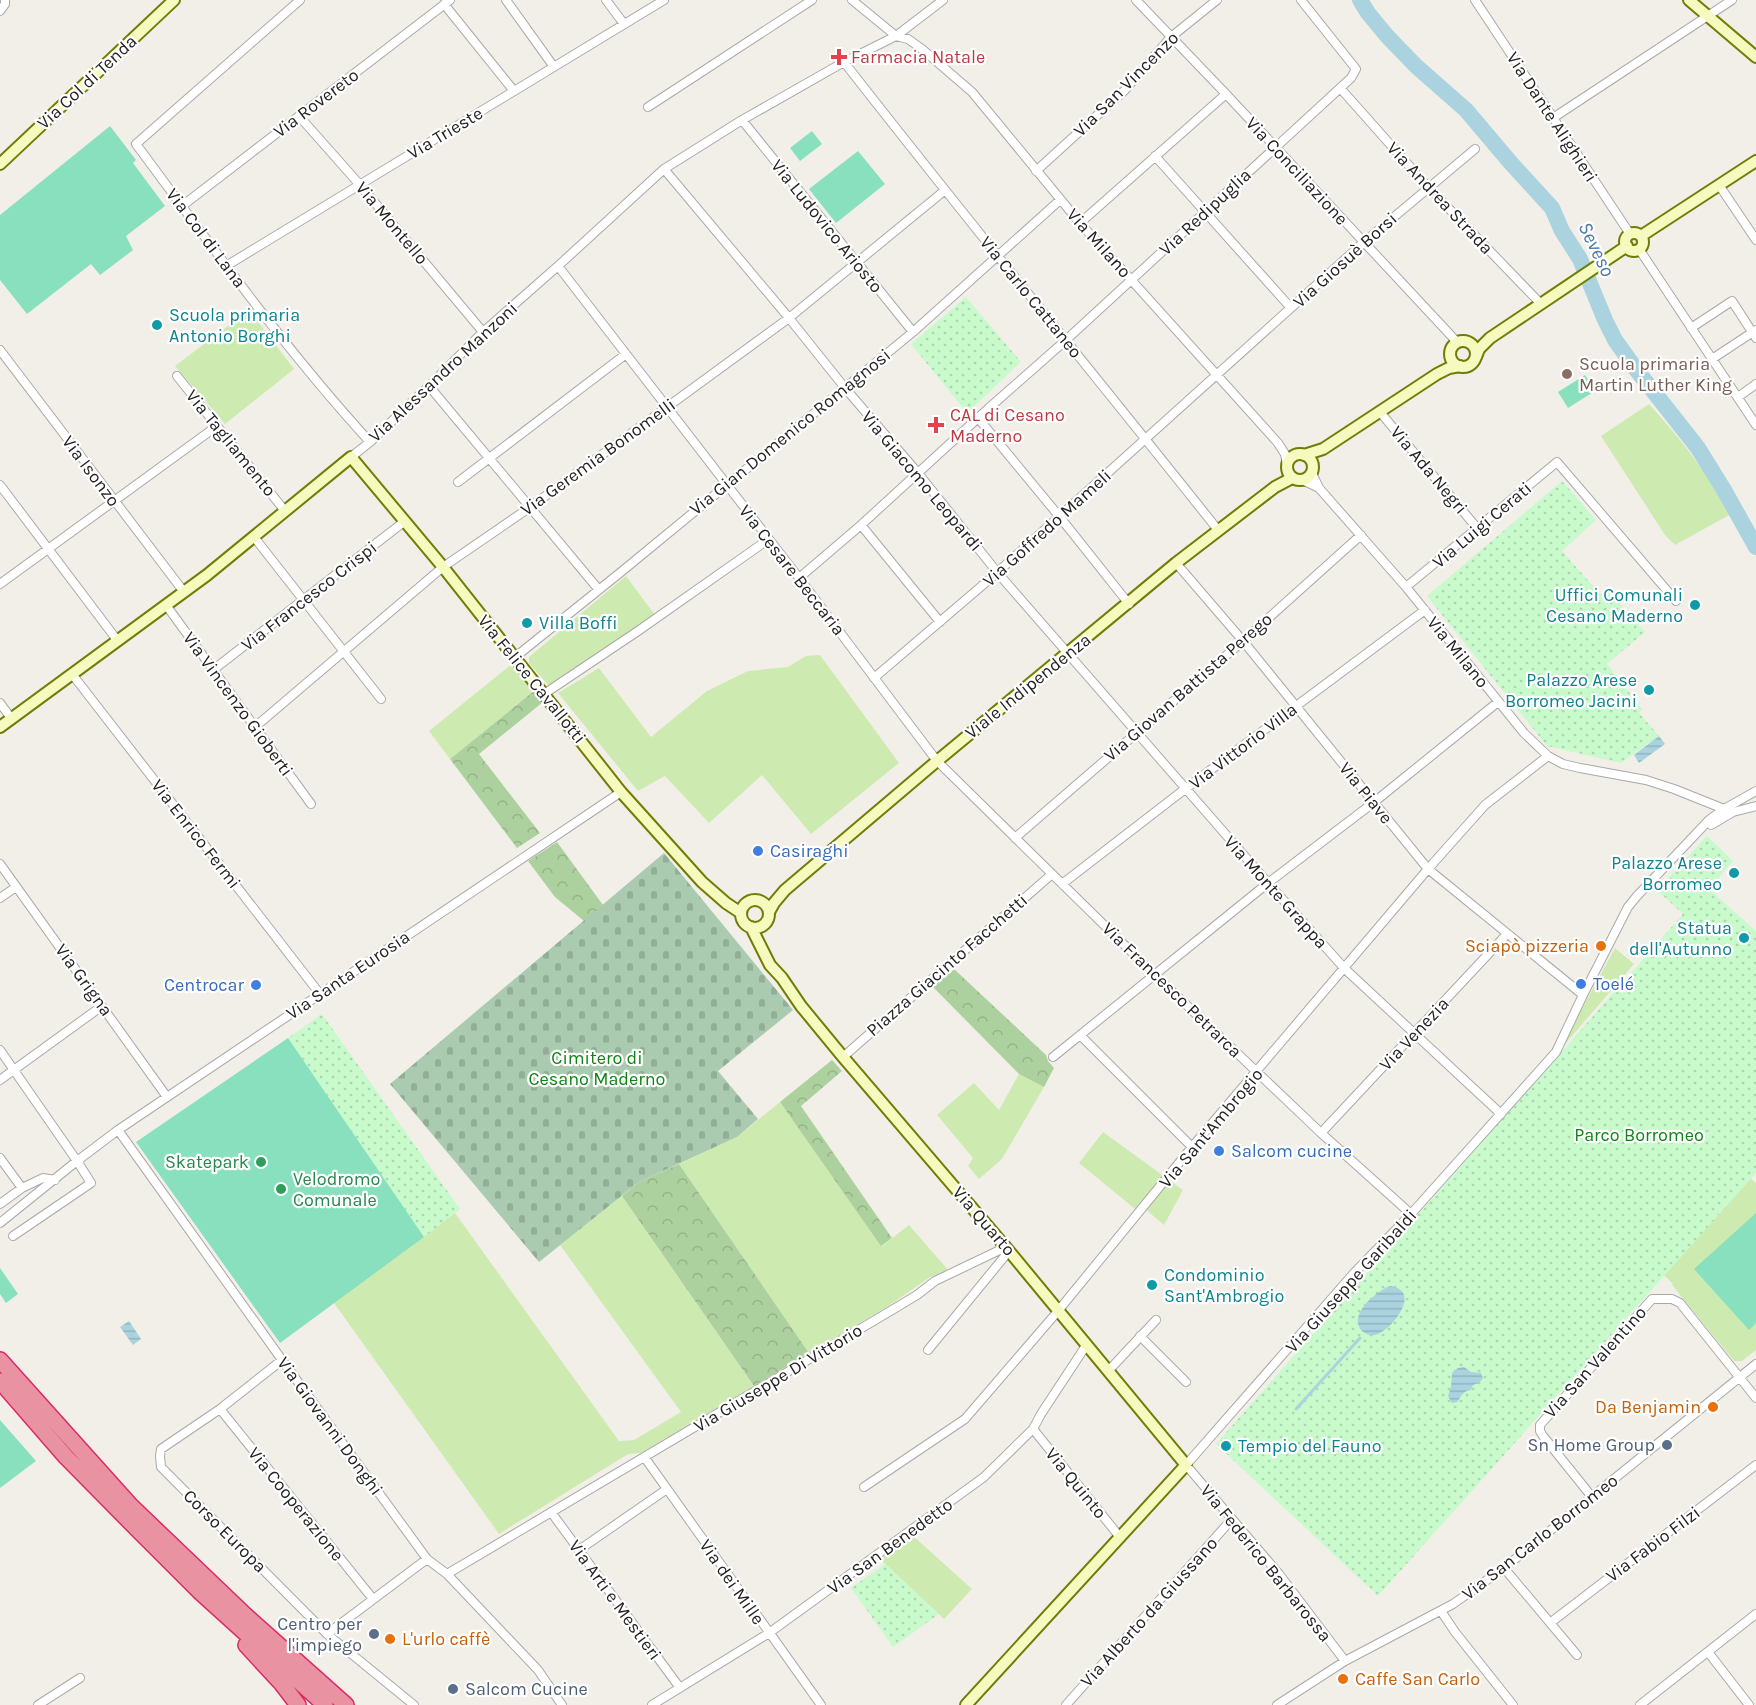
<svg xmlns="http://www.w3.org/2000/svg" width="1756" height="1705" font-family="Karla,sans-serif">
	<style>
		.grass { fill: #cdebb0 }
		.forest { fill: url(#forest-crowns) }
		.cemetery { fill: url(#cemetery-stones) }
		.park { fill: url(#park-dots) }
		.pitch { fill: #88e0be }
		.water { fill: url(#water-rules) }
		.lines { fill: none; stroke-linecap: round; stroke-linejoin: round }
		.stream { stroke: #aad3df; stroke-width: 3 }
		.river { stroke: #aad3df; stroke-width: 16 }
		.street-casing { stroke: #a9a9a9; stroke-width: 10 }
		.secondary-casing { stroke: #707d05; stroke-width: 14 }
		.highway-casing { stroke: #dc2a67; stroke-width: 18 }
		.street { stroke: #fff; stroke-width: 8 }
		.secondary { stroke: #f7fabf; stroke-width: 10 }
		.highway { stroke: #e892a2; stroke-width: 15 }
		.health-dot { fill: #e0444e; stroke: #fff; stroke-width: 2 }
		.culture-dot { fill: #0f9aa8; stroke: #fff; stroke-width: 2 }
		.education-dot { fill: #8d6e63; stroke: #fff; stroke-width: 2 }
		.shop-dot { fill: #3f7fe0; stroke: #fff; stroke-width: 2 }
		.food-dot { fill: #e8710a; stroke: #fff; stroke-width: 2 }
		.leisure-dot { fill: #2e9e5b; stroke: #fff; stroke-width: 2 }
		.service-dot { fill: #5c6f8a; stroke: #fff; stroke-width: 2 }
		.labels { text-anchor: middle; stroke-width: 4.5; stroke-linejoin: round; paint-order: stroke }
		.health-label { font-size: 18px; fill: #be3a42; stroke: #fff; text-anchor: start }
		.street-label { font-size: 18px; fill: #222; stroke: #fff }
		.culture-label { font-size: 18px; fill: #0d838f; stroke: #fff; text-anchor: start }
		.education-label { font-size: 18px; fill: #785e54; stroke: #fff; text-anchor: start }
		.shop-label { font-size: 18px; fill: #366cbe; stroke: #fff; text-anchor: start }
		.food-label { font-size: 18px; fill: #c56008; stroke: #fff; text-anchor: end }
		.park-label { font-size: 18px; fill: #0c8416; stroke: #fff }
		.leisure-label { font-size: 18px; fill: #27864d; stroke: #fff; text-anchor: end }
		.service-label { font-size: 18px; fill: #4e5e75; stroke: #fff; text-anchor: end }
		.water-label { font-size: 20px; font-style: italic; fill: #4a7aab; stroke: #fff }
	</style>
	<defs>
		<pattern id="forest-crowns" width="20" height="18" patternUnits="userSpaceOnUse" patternTransform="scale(1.5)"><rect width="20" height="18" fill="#add19e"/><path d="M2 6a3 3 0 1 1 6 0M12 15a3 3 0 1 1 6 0" fill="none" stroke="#95b388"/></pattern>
		<pattern id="cemetery-stones" width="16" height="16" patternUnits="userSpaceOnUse" patternTransform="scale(1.5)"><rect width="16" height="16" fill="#aacbaf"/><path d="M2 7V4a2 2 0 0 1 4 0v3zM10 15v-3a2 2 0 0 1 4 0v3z" fill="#92ae96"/></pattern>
		<pattern id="park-dots" width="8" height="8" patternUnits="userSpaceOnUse" patternTransform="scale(1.5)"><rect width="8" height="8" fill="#c8facc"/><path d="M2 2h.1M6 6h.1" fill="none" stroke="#acd6af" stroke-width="1.8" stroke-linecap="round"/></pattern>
		<pattern id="water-rules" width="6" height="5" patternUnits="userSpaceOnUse" patternTransform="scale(1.5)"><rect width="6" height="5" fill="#aad3df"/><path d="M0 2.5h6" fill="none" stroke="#92b5bf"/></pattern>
	</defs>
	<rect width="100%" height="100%" fill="#f2efe9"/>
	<path class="grass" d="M249,310L294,369L225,424L175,366Z
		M1649,404C1682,440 1706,472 1731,514L1675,545L1665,535L1601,436Z
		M626,576L655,615L549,686L529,663V657Z
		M820,655L899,763L811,834L762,775L709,823L665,776L638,791L558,693L599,668L651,737L707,691L748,671L788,667L806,656Z
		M512,664L534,691L450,759L429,731Z
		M1615,948L1634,964L1559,1051Z
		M1019,1074L1044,1087L1002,1159L979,1179L968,1166L973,1158L937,1115L974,1083L999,1110Z
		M780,1102L882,1246L909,1225L949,1271L930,1277L890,1305L809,1353L679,1164L737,1137Z
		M1103,1132L1183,1190L1164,1225L1144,1208L1140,1213L1079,1163Z
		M1750,1178L1756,1183V1350L1742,1361H1734L1672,1285L1673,1284L1664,1275Z
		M622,1196L754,1386L641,1453L628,1454L499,1534L334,1303L455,1213L619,1441L634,1440L681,1412L560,1245Z
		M912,1535L972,1589L944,1619L880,1559Z"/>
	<path class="forest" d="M534,691L543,702L479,754L540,833L517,848L450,759Z
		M557,842L603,905L584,921L555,897L528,861Z
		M954,969L1046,1055L1048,1061L1054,1068L1044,1087L1019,1074L933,987Z
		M832,1060L842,1071L801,1106L892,1238L881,1246L780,1102Z
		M679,1164L809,1353L754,1386L622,1196L639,1182Z"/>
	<path class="cemetery" d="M664,853L793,1010L718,1071L758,1119L737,1137L639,1182L539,1262L390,1084Z"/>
	<path class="park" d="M966,297L1021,362L967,413L911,344Z
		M1562,481L1596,520L1562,551L1599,593H1611L1645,632L1607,664L1642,709L1639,713L1659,736L1621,763L1547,746L1427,596Z
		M1707,836L1733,861L1709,889L1756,931V1173L1378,1596L1216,1444L1683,914L1657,890Z
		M322,1014L460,1209L424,1237L288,1038Z
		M885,1564L939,1614L893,1647L851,1588Z"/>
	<path class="pitch" d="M110,126L136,160L133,163L165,206L126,236L133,250L100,275L91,264L27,314L0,280V215Z
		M812,131L822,144L800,161L790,148Z
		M858,151L885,184L836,223L809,189Z
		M1585,375L1595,391L1568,408L1558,392Z
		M288,1038L424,1237L280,1343L136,1142Z
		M1756,1213V1323L1749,1330L1694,1269Z
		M0,1268L18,1294L6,1303L0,1294Z
		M0,1420L36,1461L0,1488Z"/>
	<path class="water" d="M1659,736L1665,744L1639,763L1634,755Z
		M1390,1286C1423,1290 1392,1331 1375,1335C1370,1336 1366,1334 1362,1331C1347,1316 1376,1291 1390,1286Z
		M129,1321L141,1339L133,1345L120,1327Z
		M1464,1367L1471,1372L1481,1373L1483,1378L1479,1383L1473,1385L1471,1390C1462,1391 1462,1396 1457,1402L1452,1403L1448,1396L1451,1387L1452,1373L1458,1368Z"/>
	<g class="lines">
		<path class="stream" d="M1296,1409L1360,1338"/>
		<path class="river" d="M1360,0L1368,13L1387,36L1416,66L1466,110L1510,162L1552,208L1562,231L1580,259L1605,320L1615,340L1635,368L1698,448L1724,490L1756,547"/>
		<defs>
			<path id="street" d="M300,0L136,144C211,245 284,348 370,442
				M506,0L554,67
				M606,0L624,24
				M852,0L896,36L908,39L922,49L972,92L1080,223L1278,443L1285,454L1287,465
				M1136,0L1226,94L1457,342
				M1475,0L1630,234
				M444,4L514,91
				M0,11L5,4V0
				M844,62C967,220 1094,374 1218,530
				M1341,89L1428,187L1541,304
				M648,107L812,0
				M299,116L360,185L483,332
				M1553,118L1732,0
				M742,120L913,332
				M1155,156L1291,308
				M664,169L789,318L845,388L918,473L997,572L1268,883L1345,969L1501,1114
				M1036,171L1125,90L1171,37L1217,0
				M1719,185L1756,240
				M182,206L450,0
				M1080,223L1226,94
				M1639,249L1756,425
				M226,266L664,0
				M558,266L799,578L937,761L1155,975L1321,1133L1411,1214
				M1691,328L1732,301L1756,338
				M0,350L184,592
				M1712,359L1756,330
				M177,376L285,511
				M429,386L599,590
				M1738,397L1756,384
				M1380,412L1477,528
				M978,418L1059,516L1129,604
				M351,457L370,442L429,386L483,332L558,266L664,169L742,120L844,62L896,36L943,0
				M1312,473L1319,488L1406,587L1524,733L1548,756L1563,764L1580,768L1646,780L1674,789L1724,809
				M1302,480L1319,488
				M458,482L626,354
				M0,485L117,640
				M861,525L940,622
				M254,537L381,699
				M1176,563L1243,641L1428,869L1583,995
				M799,578L861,525L990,407L1066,340L1351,78L1356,69L1301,0
				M0,584L217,426
				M1406,587L1557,462L1676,601
				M166,605L311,804
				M514,658L621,572L913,332L1060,200
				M213,670L405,521
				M72,674L320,994
				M874,678L991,578L1363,243L1475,149
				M544,694L638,631L769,539
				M0,703L11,718
				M255,727L443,567L529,508L789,318L944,191
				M1711,825L1733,812L1756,806
				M1015,838L1243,641L1361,535
				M0,864L167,1097
				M1062,884L1185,789L1425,610
				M0,898L16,887
				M1080,1035L1192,1147
				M0,1050L77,1161L91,1183L13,1236
				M843,1057L1052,874
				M1053,1057L1268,883L1373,803L1498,702
				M0,1080L102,1006
				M118,1130L282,1360L427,1559L447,1574L538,1670L562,1705
				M1321,1133L1507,934
				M0,1158L22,1188
				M0,1204L22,1188L43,1178L55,1180
				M0,1223L77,1161L118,1130L621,792
				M1140,1336L1186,1382
				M928,1350L1009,1251
				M282,1360L220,1409L161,1449L160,1456L161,1467L327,1634L414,1705
				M1111,1368L1156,1320
				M220,1409L373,1599
				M1033,1429L1119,1536
				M645,1458L821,1705
				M864,1487L965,1419L1058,1311L1192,1147L1428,869L1485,805L1548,756
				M1592,1497L1543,1436L1540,1431V1425L1652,1299H1672L1680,1303L1756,1398
				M551,1512L680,1688
				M579,1550L667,1489
				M1504,1568L1577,1655
				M447,1574L892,1310L917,1295L935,1281L1006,1247
				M1441,1611L1455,1632L1513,1705
				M1550,1623L1756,1465
				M327,1634L427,1559
				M1708,1652L1749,1705
				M1345,1661L1279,1574L1186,1465L1354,1273L1411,1214L1556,1052L1583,995L1628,907L1637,896L1709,820L1724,809L1756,791
				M38,1705L80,1678
				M652,1705L769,1633L984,1477L1033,1429L1041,1414L1087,1344
				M1066,1705L1232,1519
				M1277,1705L1345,1661L1453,1604L1504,1568L1756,1364
				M1640,1705L1756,1614"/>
			<path id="secondary" d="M1689,0L1756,57
				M0,164L174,0
				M1625 242a9 9 0 1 1 18 0a9 9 0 1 1-18 0Z
				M1641,236L1756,161
				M1450 354a13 13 0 1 1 26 0a13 13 0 1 1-26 0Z
				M1476,357L1479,349L1490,338L1627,246
				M1287 467a13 13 0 1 1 26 0a13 13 0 1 1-26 0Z
				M1304,455L1323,449L1437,374L1449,368L1460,366
				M0,727L207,575L351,457L443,567L621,792L702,882L726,903L741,913
				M741 914a14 14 0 1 1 28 0a14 14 0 1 1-28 0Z
				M769,912L774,903L785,890L937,761L1176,563L1275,487L1292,478
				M751,927L770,965L782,978L801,1006L843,1057L1009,1251L1186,1465L966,1705"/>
			<path id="highway" d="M0,1360L131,1506L245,1615L346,1705
				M0,1381L66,1457L140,1532L199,1591L325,1705
				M246,1645L282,1684L298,1705"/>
		</defs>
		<use href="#street" class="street-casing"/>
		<use href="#secondary" class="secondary-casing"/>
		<use href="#highway" class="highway-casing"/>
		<use href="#street" class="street"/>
		<use href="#secondary" class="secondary"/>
		<use href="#highway" class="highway"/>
	</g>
	<g class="health-dot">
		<path d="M836 48h6v6h6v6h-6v6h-6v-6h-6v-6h6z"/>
		<path d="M933 416h6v6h6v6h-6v6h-6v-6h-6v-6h6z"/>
	</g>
	<g class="culture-dot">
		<circle cx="157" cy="325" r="6"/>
		<circle cx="1695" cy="605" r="6"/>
		<circle cx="527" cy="623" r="6"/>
		<circle cx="1649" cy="690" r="6"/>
		<circle cx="1734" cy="873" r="6"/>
		<circle cx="1744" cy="938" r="6"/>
		<circle cx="1152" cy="1285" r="6"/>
		<circle cx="1226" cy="1446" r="6"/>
	</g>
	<circle class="education-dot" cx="1567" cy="374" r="6"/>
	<g class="shop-dot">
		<circle cx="758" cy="851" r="6"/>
		<circle cx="1581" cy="984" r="6"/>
		<circle cx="256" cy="985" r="6"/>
		<circle cx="1219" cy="1151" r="6"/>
	</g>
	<g class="food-dot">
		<circle cx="1601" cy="946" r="6"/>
		<circle cx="1713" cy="1407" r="6"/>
		<circle cx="390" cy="1639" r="6"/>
		<circle cx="1343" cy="1679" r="6"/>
	</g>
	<g class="leisure-dot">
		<circle cx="261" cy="1162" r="6"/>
		<circle cx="281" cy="1189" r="6"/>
	</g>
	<g class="service-dot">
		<circle cx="1667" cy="1445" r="6"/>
		<circle cx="374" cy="1634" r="6"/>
		<circle cx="453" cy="1689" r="6"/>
	</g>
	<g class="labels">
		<g class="health-label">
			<text x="851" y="63">Farmacia Natale</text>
			<text x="950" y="421">CAL di Cesano<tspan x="950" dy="21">Maderno</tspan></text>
		</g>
		<g class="street-label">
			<text transform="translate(87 82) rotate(-43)" y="6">Via Col di Tenda</text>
			<text transform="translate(1126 84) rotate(-45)" y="6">Via San Vincenzo</text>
			<text transform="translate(316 103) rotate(-37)" y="6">Via Rovereto</text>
			<text transform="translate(1552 117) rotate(57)" y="6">Via Dante Alighieri</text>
			<text transform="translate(445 133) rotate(-31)" y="6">Via Trieste</text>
			<text transform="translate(1297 171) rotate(47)" y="6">Via Conciliazione</text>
			<text transform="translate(1440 198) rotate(47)" y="6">Via Andrea Strada</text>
			<text transform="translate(1205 212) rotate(-43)" y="6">Via Redipuglia</text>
			<text transform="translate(392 223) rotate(50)" y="6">Via Montello</text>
			<text transform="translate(827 226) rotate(51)" y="6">Via Ludovico Ariosto</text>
			<text transform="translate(206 238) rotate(53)" y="6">Via Col di Lana</text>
			<text transform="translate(1099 243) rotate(48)" y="6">Via Milano</text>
			<text transform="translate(1345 260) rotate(-42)" y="6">Via Giosuè Borsi</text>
			<text transform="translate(1031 297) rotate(51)" y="6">Via Carlo Cattaneo</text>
			<text transform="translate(443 372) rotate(-43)" y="6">Via Alessandro Manzoni</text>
			<text transform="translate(790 432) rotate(-39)" y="6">Via Gian Domenico Romagnosi</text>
			<text transform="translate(231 443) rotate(51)" y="6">Via Tagliamento</text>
			<text transform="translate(598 457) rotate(-36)" y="6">Via Geremia Bonomelli</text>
			<text transform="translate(1429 470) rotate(50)" y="6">Via Ada Negri</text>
			<text transform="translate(91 471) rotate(53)" y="6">Via Isonzo</text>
			<text transform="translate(922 481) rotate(50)" y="6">Via Giacomo Leopardi</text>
			<text transform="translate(1482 525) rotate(-40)" y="6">Via Luigi Cerati</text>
			<text transform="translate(1047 528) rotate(-42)" y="6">Via Goffredo Mameli</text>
			<text transform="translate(792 570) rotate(52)" y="6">Via Cesare Beccaria</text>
			<text transform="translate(309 596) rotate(-38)" y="6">Via Francesco Crispi</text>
			<text transform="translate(1458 652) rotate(51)" y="6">Via Milano</text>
			<text transform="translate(532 679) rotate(51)" y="6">Via Felice Cavallotti</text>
			<text transform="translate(1028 686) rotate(-39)" y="6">Viale Indipendenza</text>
			<text transform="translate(1188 687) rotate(-41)" y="6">Via Giovan Battista Perego</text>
			<text transform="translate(238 704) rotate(54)" y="6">Via Vincenzo Gioberti</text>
			<text transform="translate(1243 746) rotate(-37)" y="6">Via Vittorio Villa</text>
			<text transform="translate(1366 793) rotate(51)" y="6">Via Piave</text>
			<text transform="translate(196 834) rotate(52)" y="6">Via Enrico Fermi</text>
			<text transform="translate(1276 892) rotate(48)" y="6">Via Monte Grappa</text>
			<text transform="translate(947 965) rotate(-41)" y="6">Piazza Giacinto Facchetti</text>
			<text transform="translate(348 975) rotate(-34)" y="6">Via Santa Eurosia</text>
			<text transform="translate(84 980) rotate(54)" y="6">Via Grigna</text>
			<text transform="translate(1172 990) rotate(44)" y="6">Via Francesco Petrarca</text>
			<text transform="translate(1414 1034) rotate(-47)" y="6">Via Venezia</text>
			<text transform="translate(1211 1128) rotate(-50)" y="6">Via Sant'Ambrogio</text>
			<text transform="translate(984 1221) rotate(49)" y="6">Via Quarto</text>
			<text transform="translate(1351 1281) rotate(-48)" y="6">Via Giuseppe Garibaldi</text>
			<text transform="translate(1595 1362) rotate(-48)" y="6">Via San Valentino</text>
			<text transform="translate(778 1378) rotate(-31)" y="6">Via Giuseppe Di Vittorio</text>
			<text transform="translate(330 1426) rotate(54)" y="6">Via Giovanni Donghi</text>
			<text transform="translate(1076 1483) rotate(51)" y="6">Via Quinto</text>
			<text transform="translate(296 1504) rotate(51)" y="6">Via Cooperazione</text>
			<text transform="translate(225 1531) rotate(45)" y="6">Corso Europa</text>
			<text transform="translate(1540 1537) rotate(-38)" y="6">Via San Carlo Borromeo</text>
			<text transform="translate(1653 1544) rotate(-37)" y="6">Via Fabio Filzi</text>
			<text transform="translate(890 1546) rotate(-36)" y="6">Via San Benedetto</text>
			<text transform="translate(1266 1563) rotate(51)" y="6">Via Federico Barbarossa</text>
			<text transform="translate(732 1582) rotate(55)" y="6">Via dei Mille</text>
			<text transform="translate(615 1600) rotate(54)" y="6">Via Arti e Mestieri</text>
			<text transform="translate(1149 1612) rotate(-48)" y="6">Via Alberto da Giussano</text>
		</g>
		<g class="culture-label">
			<text x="169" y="321">Scuola primaria<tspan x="169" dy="21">Antonio Borghi</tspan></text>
			<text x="1683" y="601" text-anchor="end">Uffici Comunali<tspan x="1683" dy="21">Cesano Maderno</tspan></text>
			<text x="539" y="629">Villa Boffi</text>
			<text x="1637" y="686" text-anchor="end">Palazzo Arese<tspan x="1637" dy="21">Borromeo Jacini</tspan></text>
			<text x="1722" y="869" text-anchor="end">Palazzo Arese<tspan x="1722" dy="21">Borromeo</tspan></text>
			<text x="1732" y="934" text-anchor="end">Statua<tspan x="1732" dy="21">dell'Autunno</tspan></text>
			<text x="1164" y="1281">Condominio<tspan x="1164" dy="21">Sant'Ambrogio</tspan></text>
			<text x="1238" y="1452">Tempio del Fauno</text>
		</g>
		<g class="education-label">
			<text x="1579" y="370">Scuola primaria<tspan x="1579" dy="21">Martin Luther King</tspan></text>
		</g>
		<g class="shop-label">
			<text x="770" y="857">Casiraghi</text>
			<text x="1593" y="990">Toelé</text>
			<text x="244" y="991" text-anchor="end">Centrocar</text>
			<text x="1231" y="1157">Salcom cucine</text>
		</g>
		<g class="food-label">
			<text x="1589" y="952">Sciapò pizzeria</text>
			<text x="1701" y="1413">Da Benjamin</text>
			<text x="402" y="1645" text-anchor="start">L'urlo caffè</text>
			<text x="1355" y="1685" text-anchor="start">Caffe San Carlo</text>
		</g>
		<g class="park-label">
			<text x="597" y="1064">Cimitero di<tspan x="597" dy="21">Cesano Maderno</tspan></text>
			<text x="1639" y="1141">Parco Borromeo</text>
		</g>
		<g class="leisure-label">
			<text x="249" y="1168">Skatepark</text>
			<text x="293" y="1185" text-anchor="start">Velodromo<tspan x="293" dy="21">Comunale</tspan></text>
		</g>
		<g class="service-label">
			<text x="1655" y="1451">Sn Home Group</text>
			<text x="362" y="1630">Centro per<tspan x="362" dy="21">l'impiego</tspan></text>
			<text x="465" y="1695" text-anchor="start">Salcom Cucine</text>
		</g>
		<g class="water-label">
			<text transform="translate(1597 249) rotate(64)" y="7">Seveso</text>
		</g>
	</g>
</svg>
